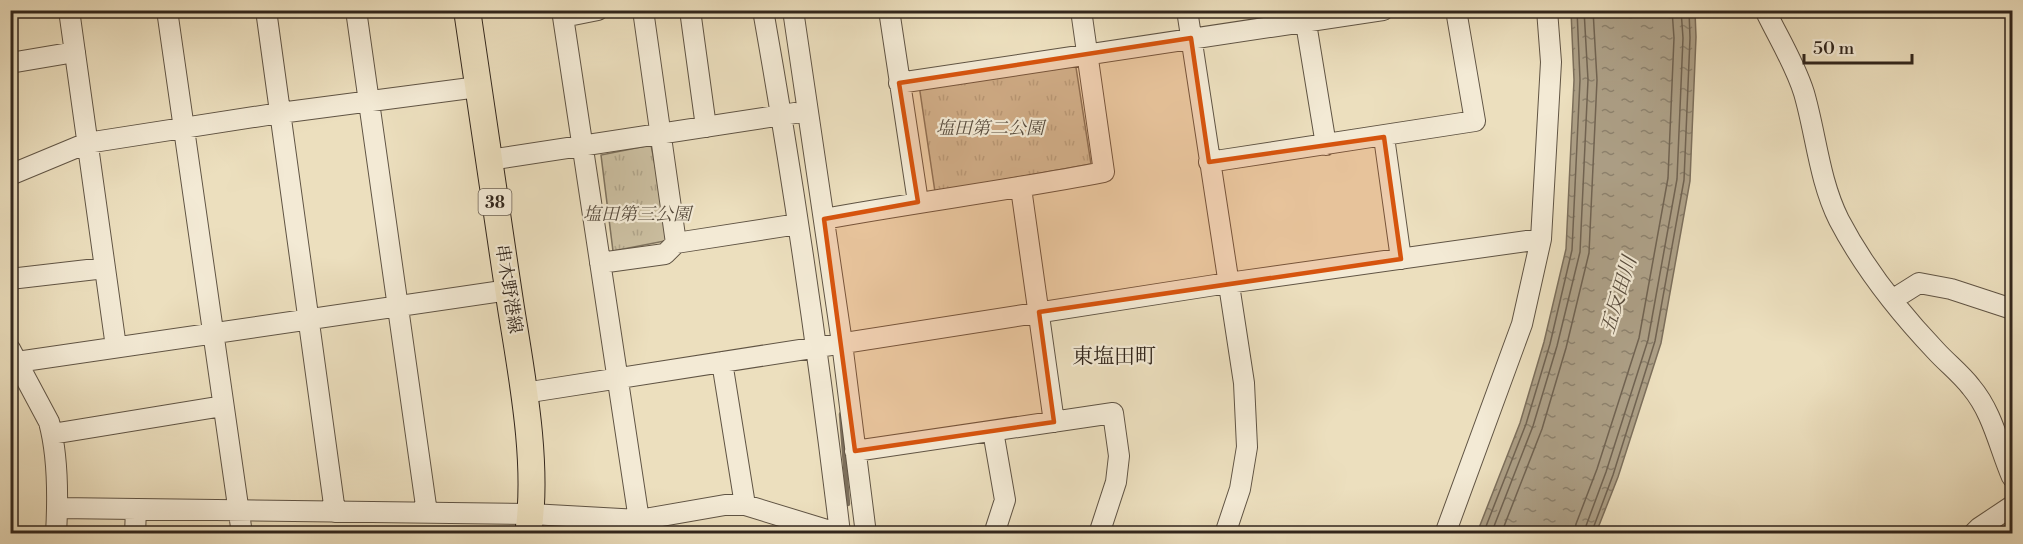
<svg xmlns="http://www.w3.org/2000/svg" width="2023" height="544" font-family="'Libre Bodoni','Noto Serif JP',serif">
	<style>
		.park { fill: url(#park-tufts); stroke: #7f735f; stroke-width: 1.5 }
		.water { fill: url(#water-ripples); stroke: #7c6f5c; stroke-width: 1.5 }
		.lines { fill: none; stroke-linecap: round; stroke-linejoin: round }
		.shore { stroke: #706352; stroke-width: 1.5 }
		.stream { stroke: #7c6f5c; stroke-width: 4.5 }
		.minor-casing { stroke: #605444; stroke-width: 22 }
		.major-casing { stroke: #32261c; stroke-width: 28 }
		.minor { stroke: #f3ead5; stroke-width: 20 }
		.major { stroke: #ecdfbe; stroke-width: 26 }
		.marked { fill: #d6540e; fill-opacity: 0.2; stroke: #d6540e; stroke-width: 4.5; stroke-linejoin: round }
		.labels { text-anchor: middle; stroke-width: 4.5; stroke-linejoin: round; paint-order: stroke }
		.shield { fill: #f3ead5; stroke: #6c6154; stroke-width: 1.5 }
		.shield-label { font-size: 16px; font-weight: bold; fill: #32261c }
		.park-label { font-size: 18px; font-style: italic; fill: #584c3e; stroke: #f3ead5 }
		.street-label { font-size: 18px; fill: #32261c; stroke: #f3ead5 }
		.water-label { font-size: 20px; font-style: italic; fill: #574b3c; stroke: #f3ead5 }
		.quarter-label { font-size: 21px; fill: #32261c; stroke: #f3ead5 }
	</style>
	<defs>
		<pattern id="park-tufts" width="24" height="20" patternUnits="userSpaceOnUse" patternTransform="scale(1.5)"><rect width="24" height="20" fill="#ccc0a2"/><path d="M3 7l-1-3M5 7V3M7 7l1-3M15 17l-1-3M17 17v-4M19 17l1-3" fill="none" stroke="#b0a58b"/></pattern>
		<pattern id="water-ripples" width="26" height="14" patternUnits="userSpaceOnUse" patternTransform="scale(1.5)"><rect width="26" height="14" fill="#ada087"/><path d="M2 4q2-2 4 0t4 0M15 11q2-2 4 0t4 0" fill="none" stroke="#8d826e"/></pattern>
	</defs>
	<rect width="100%" height="100%" fill="#ecdfbe"/>
	<filter id="stains"><feTurbulence type="fractalNoise" baseFrequency=".00333" numOctaves="4"/><feColorMatrix values="0 0 0 0 .2 0 0 0 0 .09 0 0 0 0 .02 0 0 0 .5 -.17"/></filter>
	<radialGradient id="worn" r=".72"><stop offset=".6" stop-color="#630" stop-opacity="0"/><stop offset="1" stop-color="#630" stop-opacity=".3"/></radialGradient>
	<path class="park" d="M1075,61L1091,164L935,192L919,85Z
		M651,145L670,240L613,251L601,155Z"/>
	<path class="water" d="M1571,11H1695L1696,37L1690,181L1661,343L1618,477L1596,533H1477L1520,423L1544,342L1566,249L1574,80Z"/>
	<g class="lines">
		<path class="shore" d="M1483,534L1526,424L1550,344L1572,250L1580,80L1577,10
			M1491,534L1533,426L1557,346L1580,252L1588,80L1584,10
			M1501,534L1542,429L1566,348L1589,253L1597,80L1593,10
			M1574,534L1576,524L1597,469L1639,338L1668,178L1674,38L1672,10
			M1583,534L1606,472L1648,340L1677,179L1683,38L1681,10
			M1591,534L1613,475L1655,341L1684,180L1690,38L1689,10"/>
		<path class="stream" d="M841,414L848,504"/>
		<defs>
			<path id="minor" d="M69,10L116,347
				M167,10L242,534
				M266,10L335,512
				M356,10L427,513
				M562,10L639,520L635,534
				M643,10L676,243
				M690,10L706,127
				M763,10C794,184 819,358 840,533
				M793,10L842,343L866,534
				M889,10L918,202
				M1187,10L1244,383L1247,447L1240,489L1225,534
				M1765,10C1778,37 1795,64 1804,93C1816,134 1819,180 1839,220C1864,268 1899,312 1936,351C1947,363 1961,374 1971,387C1993,413 1999,447 2012,477
				M1304,11L1326,145
				M563,17L598,10
				M10,63L75,52
				M899,83L1383,10
				M1384,137L1401,259
				M489,160L795,113
				M1209,162L1475,121L1456,10
				M10,175L87,143L280,113L478,87
				M1021,188L1054,422
				M824,219C917,202 1011,190 1104,172L1081,10
				M600,263L665,254L676,243L798,224
				M10,279L105,268
				M1892,300L1919,283L1951,289L2012,309
				M10,349L49,422C58,455 58,499 56,534
				M722,362L745,505
				M10,365L17,362L509,290
				M524,393L1228,283L1541,239
				M993,431L1005,500L994,534
				M52,434L223,406
				M855,451L1113,413L1119,456L1116,482L1099,534
				M58,508L531,514L639,520L725,505H745L840,534
				M135,534L136,509
				M1445,534L1522,324L1541,239L1551,62L1547,10
				M1973,534L1979,528L2012,506"/>
			<path id="major" d="M467,10C482,110 496,209 511,308C522,377 539,465 528,534"/>
		</defs>
		<use href="#minor" class="minor-casing"/>
		<use href="#major" class="major-casing"/>
		<use href="#minor" class="minor"/>
		<use href="#major" class="major"/>
	</g>
	<path class="marked" d="M1191,38L1209,162L1384,137L1401,259L1039,312L1054,422L855,451L824,219L918,202L899,83Z"/>
	<g class="labels">
		<rect class="shield" x="478.5" y="189" width="33" height="26" rx="4.5"/>
		<g class="shield-label">
			<text x="495" y="208">38</text>
		</g>
		<g class="park-label">
			<text x="990" y="134">塩田第二公園</text>
			<text x="637" y="220">塩田第三公園</text>
		</g>
		<g class="street-label">
			<text transform="translate(509 289) rotate(81)" y="6">串木野港線</text>
		</g>
		<g class="water-label">
			<text transform="translate(1618 295) rotate(-73)" y="7">五反田川</text>
		</g>
		<g class="quarter-label">
			<text x="1114" y="363">東塩田町</text>
		</g>
	</g>
	<rect width="2023" height="544" fill="none" stroke="#ecdfbe" stroke-width="36"/>
	<rect x="12" y="12" width="1999" height="520" fill="none" stroke="#32261c" stroke-width="3"/>
	<rect x="18" y="18" width="1987" height="508" fill="none" stroke="#32261c" stroke-width="1.5"/>
	<path d="M1804 54v9h108v-9" fill="none" stroke="#32261c" stroke-width="3"/>
	<text x="1813" y="54" font-size="18" fill="#32261c" stroke="#f3ead5" stroke-width="4.5" paint-order="stroke">50 m</text>
	<rect width="100%" height="100%" filter="url(#stains)"/>
	<rect width="100%" height="100%" fill="url(#worn)"/>
</svg>
